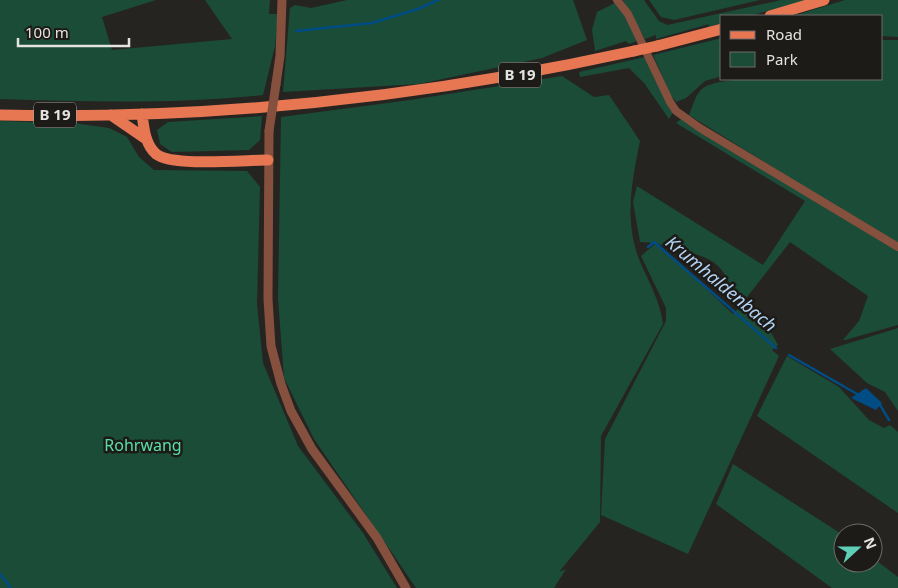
<svg xmlns="http://www.w3.org/2000/svg" width="898" height="588" font-family="'Noto Sans',sans-serif">
	<style>
		.green { fill: #1a4c38 }
		.water { fill: #004d85 }
		.lines { fill: none; stroke-linecap: round; stroke-linejoin: round }
		.stream { stroke: #004d85; stroke-width: 2.5 }
		.minor { stroke: #86503e; stroke-width: 8 }
		.tertiary { stroke: #86503e; stroke-width: 9 }
		.primary { stroke: #e67752; stroke-width: 11 }
		.tertiary-bridge { stroke: #86503e; stroke-width: 9 }
		.primary-bridge { stroke: #e67752; stroke-width: 11 }
		.labels { text-anchor: middle; stroke-width: 5; stroke-linejoin: round; paint-order: stroke }
		.shield { fill: #1d1b18; stroke: #a8a7a4; stroke-width: 1 }
		.shield-label { font-size: 15px; font-weight: bold; fill: #e4e3e0 }
		.park-label { font-size: 16px; fill: #58e0a9; stroke: #1d1b18 }
		.water-label { font-size: 18px; font-style: italic; fill: #b3d3f4; stroke: #1d1b18 }
	</style>
	<rect width="100%" height="100%" fill="#262421"/>
	<path class="green" d="M0,0H156L102,17L112,50L232,39L205,0H270L269,14H278L275,46L263,95C175,104 88,102 0,99Z
		M347,0H573L587,40L542,58L419,84L283,92L290,8L295,5L311,8Z
		M623,0H644L659,21L667,25L781,0H807L750,16H722V23L708,27L709,24L656,39V35L645,39Z
		M649,0H760L674,20L661,17Z
		M845,0H898V37L882,36V16H793Z
		M615,3L626,17L637,41L629,44L626,41L595,51L592,30L597,12Z
		M722,38V76L705,81L686,98L676,102L670,94L653,55Z
		M882,40H898V245L689,115C693,106 695,94 703,88C725,72 849,79 882,79Z
		M645,57L673,112L669,119L644,83L629,68L580,77L579,72Z
		M562,76L594,97L609,95L640,141C632,181 624,220 639,259C648,281 660,300 663,324L601,436L600,522L559,572L566,569L554,588H416L314,439L284,378L278,298L281,117L410,100Z
		M262,116L260,140L249,150L172,152L160,144L157,130L168,122Z
		M681,119L898,251V325L845,340H843L859,321L868,296L790,242L744,301L736,300C726,271 719,259 687,252C676,249 667,249 657,243L733,314L738,309L764,320L778,345L772,350L779,356L688,554L601,515L605,439L666,321V308L641,256L656,243L640,242L633,202L637,186L763,265L805,201L676,123Z
		M0,121L73,123L109,128L127,137L139,157L154,170L247,171L260,187L257,304L263,363L298,446L363,533L397,588H0Z
		M898,328V411L885,392L867,383L830,349Z
		M787,356L839,387L869,420L884,428L890,425L898,432V513L757,416Z
		M733,464L843,535V563H873V558L898,577V588H832L716,504Z"/>
	<path class="water" d="M866,388L882,403L876,410L851,398Z"/>
	<g class="lines">
		<path class="stream" d="M296,31L372,23L418,9L438,0
			M648,247L654,242L776,348
			M789,355L857,394
			M880,405L889,420
			M0,574L11,588"/>
		<path class="minor" d="M617,0L628,14L670,102L676,111L700,128L898,247"/>
		<path class="tertiary" d="M276,84L280,56L282,0
			M269,131L268,299L271,346L281,384L291,411L312,449L377,538L406,588"/>
		<path class="primary" d="M770,16L824,0
			M657,46L722,29
			M142,114C144,129 145,144 156,154C172,167 245,160 268,160
			M0,115C213,120 425,97 634,51
			M111,115L146,139"/>
		<path class="tertiary-bridge" d="M269,131L276,84"/>
		<path class="primary-bridge" d="M634,51L657,46"/>
	</g>
	<g class="labels">
		<g class="shield">
			<rect x="499" y="62.5" width="42" height="25" rx="4"/>
			<rect x="34" y="102.5" width="42" height="25" rx="4"/>
		</g>
		<g class="shield-label">
			<text x="520" y="80">B 19</text>
			<text x="55" y="120">B 19</text>
		</g>
		<g class="park-label">
			<text x="143" y="451">Rohrwang</text>
		</g>
		<g class="water-label">
			<text transform="translate(721 284) rotate(40)" y="6">Krumhaldenbach</text>
		</g>
	</g>
	<rect x="720" y="15" width="162" height="65" fill="#1d1b18" stroke="#6d6b68"/>
	<rect x="730" y="31" width="25" height="8" fill="#e67752" stroke="#6d6b68"/>
	<text x="766" y="40" font-size="15" fill="#e4e3e0">Road</text>
	<rect x="730" y="52" width="25" height="15" fill="#1a4c38" stroke="#6d6b68"/>
	<text x="766" y="65" font-size="15" fill="#e4e3e0">Park</text>
	<g transform="translate(858 548) rotate(69)"><circle r="24" fill="#1d1b18" stroke="#6d6b68"/>
	<path d="M0-4L9 19L0 12L-9 19Z" fill="#5eceb7"/>
	<text y="-8" font-size="14" font-weight="bold" text-anchor="middle" fill="#e4e3e0">N</text>
	</g>
	<path d="M18 38v8h111v-8" fill="none" stroke="#e4e3e0" stroke-width="2.5"/>
	<text x="25" y="38" font-size="15" fill="#e4e3e0" stroke="#1d1b18" stroke-width="4" paint-order="stroke">100 m</text>
</svg>
